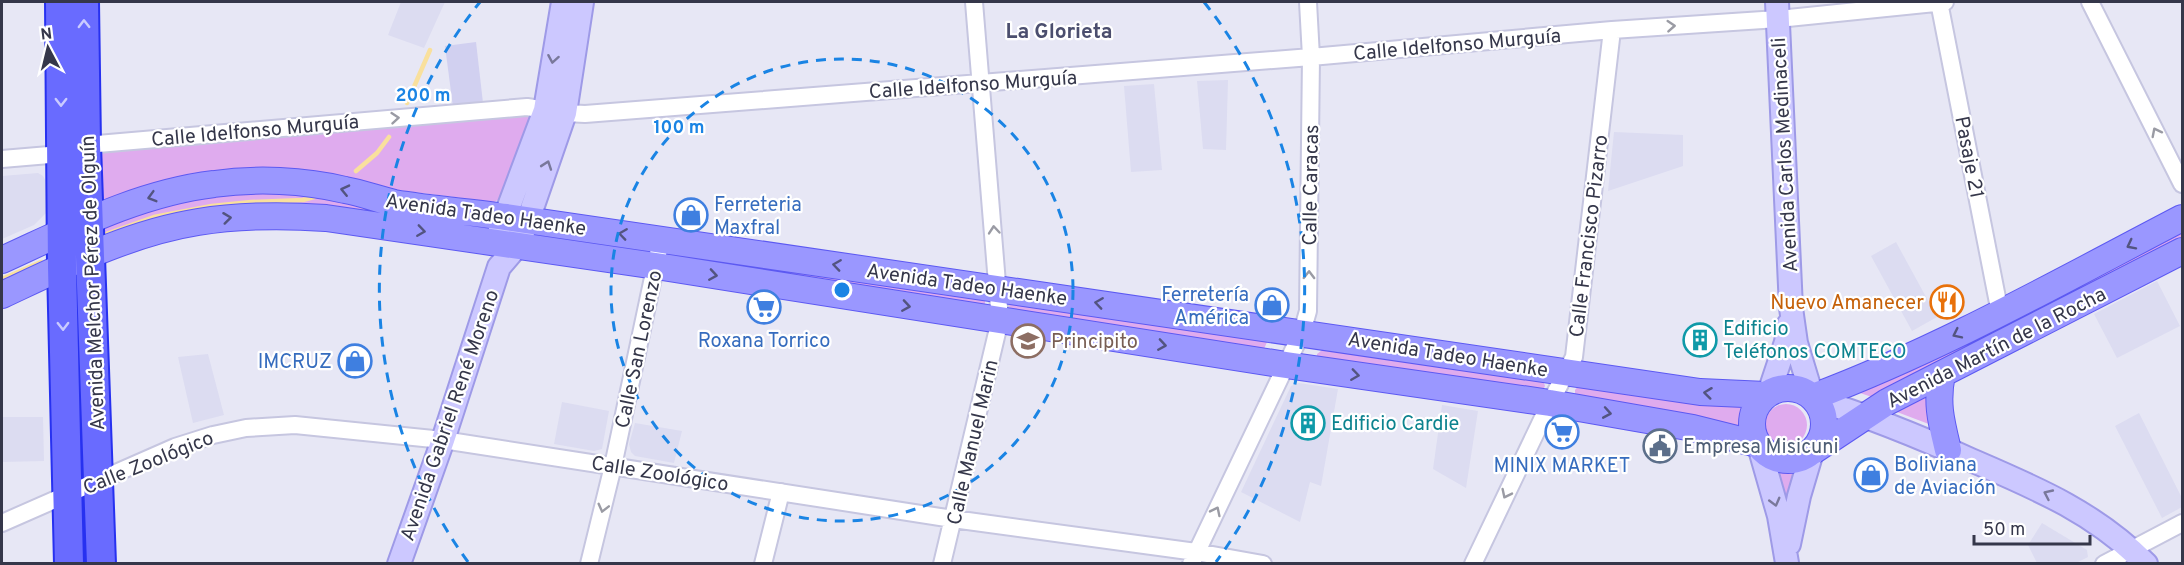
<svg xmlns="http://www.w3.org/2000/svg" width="2184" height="565" font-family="Overpass,sans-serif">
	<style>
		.residential { fill: #dcdcf1 }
		.education { fill: #d1d0f0 }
		.green { fill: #dfabee }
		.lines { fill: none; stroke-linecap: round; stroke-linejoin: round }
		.stream { stroke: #f9e09d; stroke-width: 4.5 }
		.street-casing { stroke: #c6c6e0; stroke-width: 20 }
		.secondary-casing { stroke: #9e9ae7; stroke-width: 26 }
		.primary-casing { stroke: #5c59f2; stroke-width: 28 }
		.highway-casing { stroke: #2731f0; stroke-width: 32 }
		.street { stroke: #fff; stroke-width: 16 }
		.secondary { stroke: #ccc8ff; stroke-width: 22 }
		.primary { stroke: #9a97ff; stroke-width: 26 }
		.highway { stroke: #696bff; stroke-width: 28 }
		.oneway { stroke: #cacbff }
		.oneway2 { stroke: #9a9ba4 }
		.oneway3 { stroke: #79789b }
		.oneway4 { stroke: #535480 }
		.ring { fill: none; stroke: #1a84e4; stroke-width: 3; stroke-dasharray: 10 8 }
		.labels { text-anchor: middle; stroke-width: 4.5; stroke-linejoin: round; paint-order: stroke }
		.street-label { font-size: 20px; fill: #35374a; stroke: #fff }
		.shop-label { font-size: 20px; fill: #366cbe; stroke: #fff; text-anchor: start }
		.food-label { font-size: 20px; fill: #c56008; stroke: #fff; text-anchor: end }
		.culture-label { font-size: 20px; fill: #0d838f; stroke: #fff; text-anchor: start }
		.education-label { font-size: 20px; fill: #785e54; stroke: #fff; text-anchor: start }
		.service-label { font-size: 20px; fill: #4e5e75; stroke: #fff; text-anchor: start }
		.neighbourhood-label { font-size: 21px; font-weight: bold; fill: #4b4e6e; stroke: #fff }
		.centre { fill: #1a84e4; stroke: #fff; stroke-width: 3 }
		.ring-label { font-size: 18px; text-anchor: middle; font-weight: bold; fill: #1a84e4; stroke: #fff; stroke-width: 4.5; stroke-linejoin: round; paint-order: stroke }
	</style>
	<rect width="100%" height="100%" fill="#e7e7f5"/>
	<path class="residential" d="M401,2H445L424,48L388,35Z
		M1228,80L1226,150L1203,149L1197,81Z
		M1154,84L1162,170L1131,172L1124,86Z
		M1614,132L1683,135V166L1608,191Z
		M38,173L43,176L46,181L47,212L34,225L2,239V176Z
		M1896,242L1937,317L1912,331L1871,256Z
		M2157,281L2180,326L2117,358L2094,314Z
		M208,354L224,415L193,423L178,357Z
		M1299,383L1338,389L1321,486L1310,482L1300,522L1241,492L1291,386Z
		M562,402L609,411L602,449L594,451L554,444Z
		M1442,405L1478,411L1466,488L1433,469Z
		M2139,413L2182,498V507L2162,518L2115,426Z
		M2,417H43L44,461L2,462Z
		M635,423L682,431L674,463L635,456L631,452L629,444Z
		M2042,523L2087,550L2088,557L2076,563H2037L2028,545Z"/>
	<path class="education" d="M476,42L483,103L453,107L445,46Z"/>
	<path class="green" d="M528,115L531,119L502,198L494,202L389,189L350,179L110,199H104L99,195L97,153L102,151Z
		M236,193L310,195L492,227L491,231L374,215L96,243L97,229L186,200Z
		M2182,228V238L1872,397L1857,392Z
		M676,252L981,298L985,300V304L982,306L675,259Z
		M1011,301L1267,337V342L1264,349L1010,310L1009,306Z
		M1326,347L1543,380L1545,386L1543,390L1317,358V354Z
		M1579,385L1741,405L1739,429L1575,395V390Z
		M1933,392L1934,426L1897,412L1898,410Z
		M1765 425a21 21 0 1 1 42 0a21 21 0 1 1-42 0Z
		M1771,470H1800L1789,515Z"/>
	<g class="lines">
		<path class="stream" d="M407,103L430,50
			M356,171L377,153L389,137
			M106,234L154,217L212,206L251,202L303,200L314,197
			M2,279L41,262"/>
		<defs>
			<path id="street" d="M1939,2L2000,313
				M2090,2L2182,184
				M2,159L61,154L86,145L527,107L565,113L585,114L1311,57L1612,30L1778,19L1945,2
				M2,523L175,447L213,435L246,428L295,425L443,440L953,519L1196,552L1263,564
				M589,564L613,466L661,240
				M763,564L781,492
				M942,564L1000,320L974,2
				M1191,564L1302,332L1308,311L1311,57L1308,2
				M1473,564L1550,403L1574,357L1612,30
				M2104,564L2182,523"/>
			<path id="secondary" d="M1777,2L1791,308L1796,343L1812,396
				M499,233L545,110L563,2
				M1769,393L1786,342L1789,324
				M1814,399C1868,416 1920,437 1971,460C2036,488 2094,512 2146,564
				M1759,446L1779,516L1787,563
				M1789,544L1799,496L1812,452
				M399,564L443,440L499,267L517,246L528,220L565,113L582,2"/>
			<path id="primary" d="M2,260C70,229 138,193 214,184C256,178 304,180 345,190C362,193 377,199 394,203C431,209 469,212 506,217L1700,392L1766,395
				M2,295C64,266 129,233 198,222C241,215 283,215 326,218L656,266L1286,365L1550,403L1693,428L1757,444
				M1942,374C1936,403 1941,421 1948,450
				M1752 424a36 36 0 1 1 72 0a36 36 0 1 1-72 0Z
				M1813,397C1941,349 2061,281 2182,218
				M1813,451L1887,402L2182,251"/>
			<path id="highway" d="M60,2L62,267L69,564
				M84,2L86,145L101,564"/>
		</defs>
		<use href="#street" class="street-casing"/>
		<use href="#secondary" class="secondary-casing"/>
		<use href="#primary" class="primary-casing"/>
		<use href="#highway" class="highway-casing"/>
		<use href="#street" class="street"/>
		<use href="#secondary" class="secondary"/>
		<use href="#primary" class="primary"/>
		<use href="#highway" class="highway"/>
	</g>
	<defs><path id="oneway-chevron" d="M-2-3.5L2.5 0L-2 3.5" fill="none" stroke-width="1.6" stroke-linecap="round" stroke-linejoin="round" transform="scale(1.5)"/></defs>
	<g class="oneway">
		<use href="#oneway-chevron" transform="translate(84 24) rotate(-91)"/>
		<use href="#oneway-chevron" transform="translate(61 102) rotate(90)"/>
		<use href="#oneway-chevron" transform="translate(63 326) rotate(89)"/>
	</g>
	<g class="oneway2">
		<use href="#oneway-chevron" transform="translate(1671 26) rotate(-4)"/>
		<use href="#oneway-chevron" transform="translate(395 118) rotate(-5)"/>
		<use href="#oneway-chevron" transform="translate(2156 132) rotate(-117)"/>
		<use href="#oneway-chevron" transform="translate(994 230) rotate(-95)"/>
		<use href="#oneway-chevron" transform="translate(1309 275) rotate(-89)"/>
		<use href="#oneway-chevron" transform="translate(1506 494) rotate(116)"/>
		<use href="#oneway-chevron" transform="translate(603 508) rotate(104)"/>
		<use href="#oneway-chevron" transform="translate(1216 511) rotate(-64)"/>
	</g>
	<g class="oneway3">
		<use href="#oneway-chevron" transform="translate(553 59) rotate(100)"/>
		<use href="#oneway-chevron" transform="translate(547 165) rotate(-71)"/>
		<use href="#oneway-chevron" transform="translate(2048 494) rotate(-155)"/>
		<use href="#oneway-chevron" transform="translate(1775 502) rotate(75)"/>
	</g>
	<g class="oneway4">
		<use href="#oneway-chevron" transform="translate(345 190) rotate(-167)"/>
		<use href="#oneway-chevron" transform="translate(152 197) rotate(164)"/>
		<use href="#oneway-chevron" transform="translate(227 218) rotate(-7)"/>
		<use href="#oneway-chevron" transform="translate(421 231) rotate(8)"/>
		<use href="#oneway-chevron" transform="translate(623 234) rotate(-172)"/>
		<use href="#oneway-chevron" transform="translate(2131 245) rotate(153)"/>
		<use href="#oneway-chevron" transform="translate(837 265) rotate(-172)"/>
		<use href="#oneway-chevron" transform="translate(713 275) rotate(9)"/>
		<use href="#oneway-chevron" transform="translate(1099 303) rotate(-172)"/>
		<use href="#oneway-chevron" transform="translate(906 306) rotate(9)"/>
		<use href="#oneway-chevron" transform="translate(1957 334) rotate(154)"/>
		<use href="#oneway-chevron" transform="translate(1162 345) rotate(9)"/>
		<use href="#oneway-chevron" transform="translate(1355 375) rotate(8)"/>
		<use href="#oneway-chevron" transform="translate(1708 393) rotate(-173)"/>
		<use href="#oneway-chevron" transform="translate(1607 413) rotate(10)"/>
	</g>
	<g class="ring">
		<circle cx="842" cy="290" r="231"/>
		<path d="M468 562A462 462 0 0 1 480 2M1204 2A462 462 0 0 1 1216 562"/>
	</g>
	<defs>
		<symbol id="shop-ring" viewBox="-11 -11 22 22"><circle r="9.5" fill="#fff" stroke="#3f7fe0" stroke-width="1.5"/><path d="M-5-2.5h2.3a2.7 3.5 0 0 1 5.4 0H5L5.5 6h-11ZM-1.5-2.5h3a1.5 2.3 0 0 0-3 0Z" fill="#3f7fe0"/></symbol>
		<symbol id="restaurant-ring" viewBox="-11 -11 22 22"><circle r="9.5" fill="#fff" stroke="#e8710a" stroke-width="1.5"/><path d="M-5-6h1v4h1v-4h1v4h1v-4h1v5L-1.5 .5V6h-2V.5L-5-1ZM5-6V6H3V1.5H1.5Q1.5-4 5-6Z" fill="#e8710a"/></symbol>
		<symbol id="supermarket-ring" viewBox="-11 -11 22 22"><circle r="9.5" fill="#fff" stroke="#3f7fe0" stroke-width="1.5"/><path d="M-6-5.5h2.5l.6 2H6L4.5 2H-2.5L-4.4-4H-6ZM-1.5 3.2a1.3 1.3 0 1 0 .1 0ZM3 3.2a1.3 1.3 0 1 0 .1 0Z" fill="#3f7fe0"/></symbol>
		<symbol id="building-ring" viewBox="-11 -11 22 22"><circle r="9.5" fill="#fff" stroke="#0f9aa8" stroke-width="1.5"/><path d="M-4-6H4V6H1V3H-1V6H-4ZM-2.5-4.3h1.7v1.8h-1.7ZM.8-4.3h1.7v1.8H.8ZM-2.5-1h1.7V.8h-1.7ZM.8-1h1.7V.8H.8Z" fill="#0f9aa8"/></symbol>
		<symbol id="school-ring" viewBox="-11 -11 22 22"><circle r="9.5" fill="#fff" stroke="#8d6e63" stroke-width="1.5"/><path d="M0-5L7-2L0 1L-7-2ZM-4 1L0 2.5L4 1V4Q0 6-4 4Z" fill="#8d6e63"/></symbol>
		<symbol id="civic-ring" viewBox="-11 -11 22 22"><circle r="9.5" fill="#fff" stroke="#5c6f8a" stroke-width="1.5"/><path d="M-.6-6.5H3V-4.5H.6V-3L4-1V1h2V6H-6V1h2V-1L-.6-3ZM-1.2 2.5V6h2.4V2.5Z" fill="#5c6f8a"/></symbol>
	</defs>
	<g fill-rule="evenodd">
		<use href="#shop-ring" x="672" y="196" width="38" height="38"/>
		<use href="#restaurant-ring" x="1928" y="283" width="38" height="38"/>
		<use href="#shop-ring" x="1253" y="286" width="38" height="38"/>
		<use href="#supermarket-ring" x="745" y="288" width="38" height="38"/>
		<use href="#building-ring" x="1681" y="321" width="38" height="38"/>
		<use href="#school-ring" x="1009" y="322" width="38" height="38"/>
		<use href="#shop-ring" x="336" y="342" width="38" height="38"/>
		<use href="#building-ring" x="1289" y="404" width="38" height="38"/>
		<use href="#supermarket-ring" x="1543" y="413" width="38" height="38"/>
		<use href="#civic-ring" x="1641" y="427" width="38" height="38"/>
		<use href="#shop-ring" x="1852" y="456" width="38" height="38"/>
	</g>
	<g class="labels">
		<g class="street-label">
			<text transform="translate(1457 44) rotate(-5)" y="7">Calle Idelfonso Murguía</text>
			<text transform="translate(973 84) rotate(-4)" y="7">Calle Idelfonso Murguía</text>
			<text transform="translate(255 130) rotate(-5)" y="7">Calle Idelfonso Murguía</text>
			<text transform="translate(1784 155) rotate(-93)" y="7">Avenida Carlos Medinaceli</text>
			<text transform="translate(1970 157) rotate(79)" y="7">Pasaje 21</text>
			<text transform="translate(1310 185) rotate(-89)" y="7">Calle Caracas</text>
			<text transform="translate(486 214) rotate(8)" y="7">Avenida Tadeo Haenke</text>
			<text transform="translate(1588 236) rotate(-83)" y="7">Calle Francisco Pizarro</text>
			<text transform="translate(92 283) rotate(-92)" y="7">Avenida Melchor Pérez de Olguín</text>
			<text transform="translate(967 284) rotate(8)" y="7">Avenida Tadeo Haenke</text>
			<text transform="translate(1996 347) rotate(-27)" y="7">Avenida Martín de la Rocha</text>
			<text transform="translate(638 349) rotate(-78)" y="7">Calle San Lorenzo</text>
			<text transform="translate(1448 354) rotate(9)" y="7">Avenida Tadeo Haenke</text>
			<text transform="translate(449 415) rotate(-71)" y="7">Avenida Gabriel René Moreno</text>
			<text transform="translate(972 442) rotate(-77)" y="7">Calle Manuel Marin</text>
			<text transform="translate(148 462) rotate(-22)" y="7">Calle Zoológico</text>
			<text transform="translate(660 473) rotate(9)" y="7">Calle Zoológico</text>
		</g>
		<g class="shop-label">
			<text x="714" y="211">Ferreteria<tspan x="714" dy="23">Maxfral</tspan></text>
			<text x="1249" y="301" text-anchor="end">Ferretería<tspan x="1249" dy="23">América</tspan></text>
			<text x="764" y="347" text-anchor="middle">Roxana Torrico</text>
			<text x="332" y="368" text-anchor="end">IMCRUZ</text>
			<text x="1894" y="471">Boliviana<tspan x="1894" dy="23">de Aviación</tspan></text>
			<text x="1562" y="472" text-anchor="middle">MINIX MARKET</text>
		</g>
		<g class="food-label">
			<text x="1924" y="309">Nuevo Amanecer</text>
		</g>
		<g class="culture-label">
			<text x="1723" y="335">Edificio<tspan x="1723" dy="23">Teléfonos COMTECO</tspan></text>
			<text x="1331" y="430">Edificio Cardie</text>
		</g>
		<g class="education-label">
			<text x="1051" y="348">Principito</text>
		</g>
		<g class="service-label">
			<text x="1683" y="453">Empresa Misicuni</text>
		</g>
		<g class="neighbourhood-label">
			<text x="1059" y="38">La Glorieta</text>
		</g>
	</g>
	<circle cx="842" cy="290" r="9" class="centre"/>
	<g class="ring-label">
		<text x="423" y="101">200 m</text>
		<text x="679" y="133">100 m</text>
	</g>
	<rect width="2184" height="565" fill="none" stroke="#35374a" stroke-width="6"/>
	<g transform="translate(48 48) rotate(353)" stroke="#ffffff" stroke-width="4.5" paint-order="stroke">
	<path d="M0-4.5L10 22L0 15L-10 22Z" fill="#35374a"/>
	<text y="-9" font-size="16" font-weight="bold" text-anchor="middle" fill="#35374a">N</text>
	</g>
	<path d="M1974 535v9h116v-9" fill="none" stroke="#35374a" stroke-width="3"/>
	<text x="1983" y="535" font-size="18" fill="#35374a" stroke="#ffffff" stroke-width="4.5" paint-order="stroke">50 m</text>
</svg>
